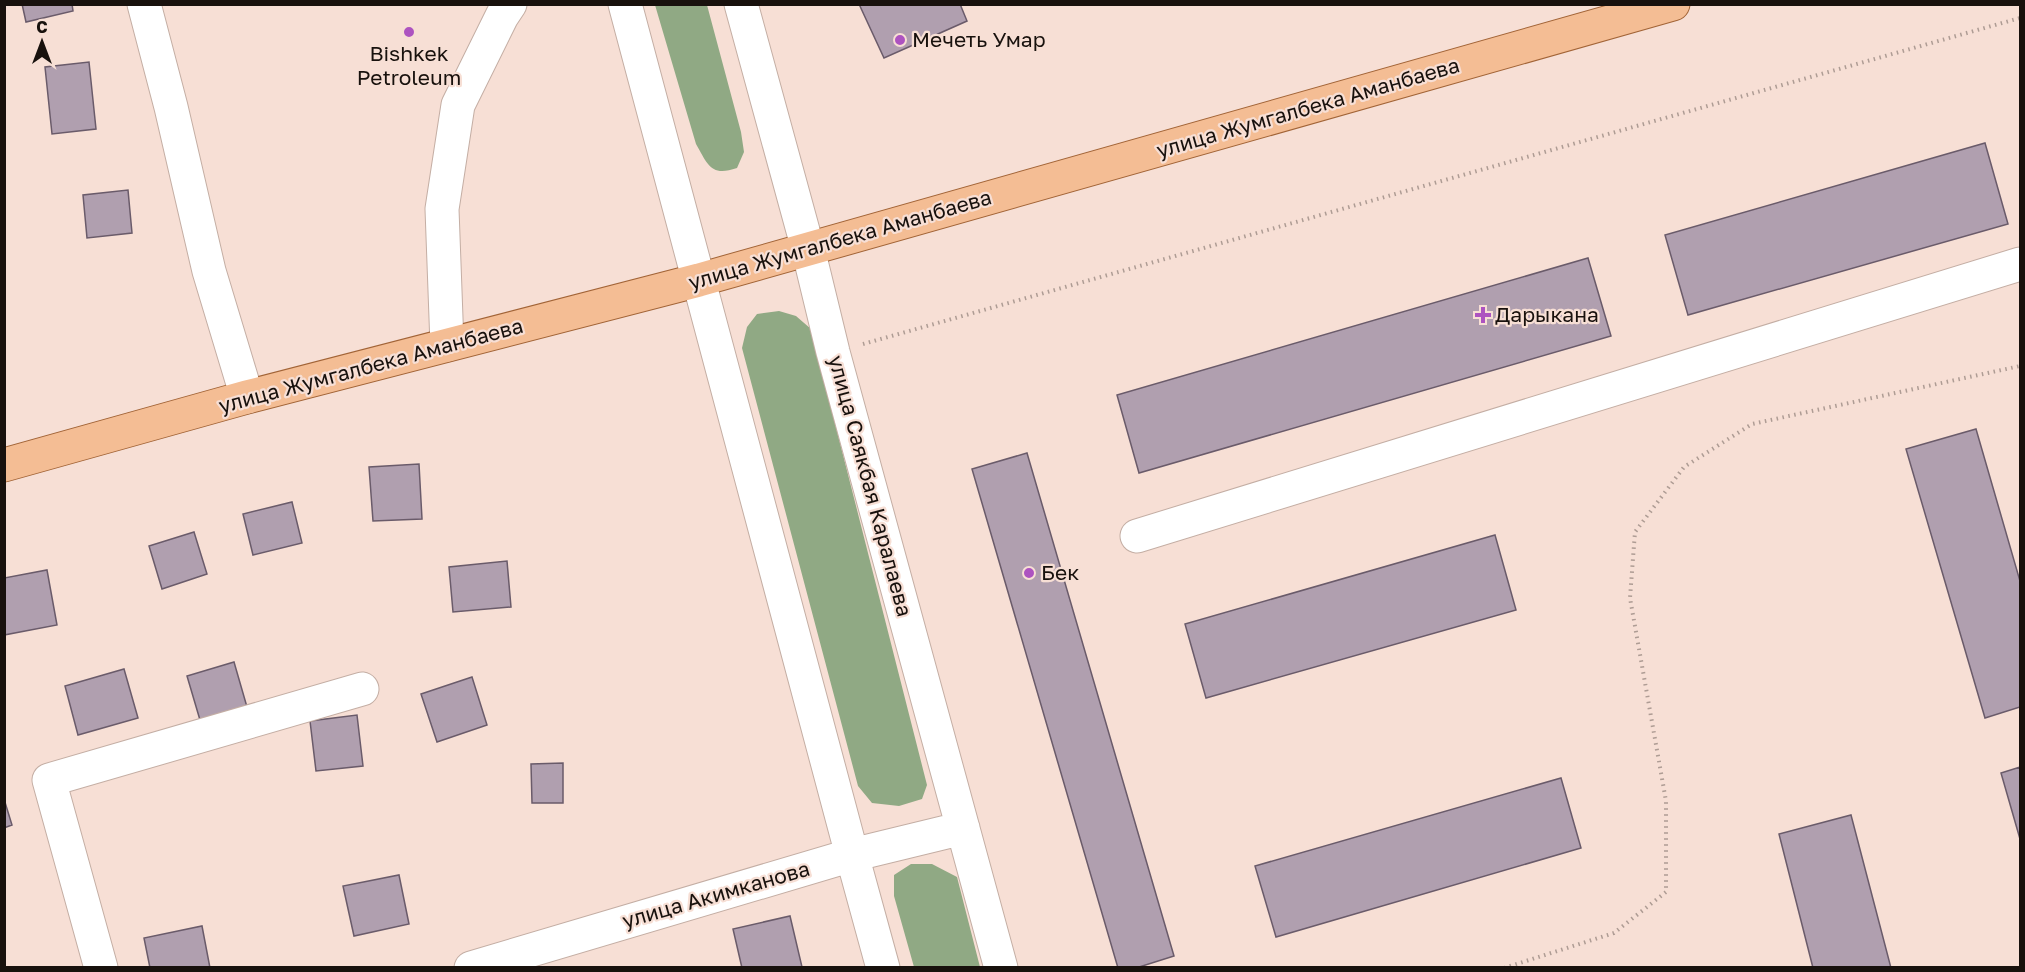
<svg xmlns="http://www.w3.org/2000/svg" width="2025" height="972" font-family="'Golos Text',sans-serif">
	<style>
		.forest { fill: #90a984 }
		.building { fill: #b09faf; stroke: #6a5b6a; stroke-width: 1.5 }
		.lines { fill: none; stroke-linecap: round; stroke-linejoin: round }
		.minor-casing { stroke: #c4aea4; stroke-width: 35 }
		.major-casing { stroke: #a26437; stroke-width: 35 }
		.path { stroke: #ae9c94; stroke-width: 4; stroke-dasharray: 1.5 4.5; stroke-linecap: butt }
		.minor { stroke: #fff; stroke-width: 33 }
		.major { stroke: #f4bd94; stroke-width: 33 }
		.poi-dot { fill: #ad53c0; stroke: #f7dfd5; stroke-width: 2 }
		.labels { text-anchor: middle; stroke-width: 4.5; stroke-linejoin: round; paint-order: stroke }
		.poi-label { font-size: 21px; fill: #18110d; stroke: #f7dfd5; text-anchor: start }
		.street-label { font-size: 21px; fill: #18110d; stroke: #f7dfd5 }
	</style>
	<rect width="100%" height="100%" fill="#f7dfd5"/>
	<path class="forest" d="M655,5H707L741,132L744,152L737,168C711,177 708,165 696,144Z
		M779,311L796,316L811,329L927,785L922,799L899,806L872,803L858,786L742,348L747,327L757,314Z
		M911,864H932L957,877L980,967H914L894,896V875Z"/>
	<path class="building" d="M22,4H72L73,11L26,22Z
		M859,4H960L967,21L884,58Z
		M89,62L96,129L52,134L45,67Z
		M1985,143L2008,224L1688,315L1665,235Z
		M128,190L132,233L87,238L83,195Z
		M1588,258L1611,336L1139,473L1117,395Z
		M1976,429L2020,581V707L1985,718L1906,449Z
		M1027,453L1174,956L1136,968H1118L972,469Z
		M419,464L422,519L373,521L369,467Z
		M292,502L302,543L253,555L243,514Z
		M194,532L207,574L162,589L149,546Z
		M1495,535L1516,610L1206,698L1185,624Z
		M507,561L511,607L453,612L449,567Z
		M47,570L57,625L4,635V578Z
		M234,662L247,707L200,720L187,676Z
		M124,669L138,718L78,735L65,686Z
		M472,677L487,725L437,742L421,694Z
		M357,715L363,766L316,771L310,721Z
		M563,763V803H532L531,764Z
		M2020,767V839L2001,773Z
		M1561,778L1581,848L1276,937L1255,866Z
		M4,799L12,825L4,828Z
		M1851,815L1891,968H1813L1779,834Z
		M399,875L409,924L354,936L343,886Z
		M790,916L802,967L742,968L733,929Z
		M202,926L210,968H150L144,938Z"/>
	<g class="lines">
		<defs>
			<path id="minor" d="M144,4L171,107L209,271L247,397
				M625,4L852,855L883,968
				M741,4L808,249L833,352L1001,968
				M447,345L442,209L458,105L502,16L510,4
				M1137,536L2020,264
				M101,968L49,780L362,689
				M471,968L852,855L963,828"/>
			<path id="major" d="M4,465L247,397L699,280L1673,4"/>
		</defs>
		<use href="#minor" class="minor-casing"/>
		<use href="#major" class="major-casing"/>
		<path class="path" d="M863,344L2020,18
			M1504,968L1614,933L1666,892V801L1630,598L1635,532L1684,467L1752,424L2020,366"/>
		<use href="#minor" class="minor"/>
		<use href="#major" class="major"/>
	</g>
	<g class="poi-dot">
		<circle cx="409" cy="32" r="6"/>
		<circle cx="900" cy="40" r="6"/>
		<path d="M1480 306h6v6h6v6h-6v6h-6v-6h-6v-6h6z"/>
		<circle cx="1029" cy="573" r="6"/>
	</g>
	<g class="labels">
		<g class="poi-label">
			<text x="912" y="47">Мечеть Умар</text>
			<text x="409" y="61" text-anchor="middle">Bishkek<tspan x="409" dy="24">Petroleum</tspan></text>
			<text x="1495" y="322">Дарыкана</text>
			<text x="1041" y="580">Бек</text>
		</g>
		<g class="street-label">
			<text transform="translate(1308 108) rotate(-16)" y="7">улица Жумгалбека Аманбаева</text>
			<text transform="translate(840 240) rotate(-16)" y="7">улица Жумгалбека Аманбаева</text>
			<text transform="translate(371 366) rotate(-15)" y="7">улица Жумгалбека Аманбаева</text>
			<text transform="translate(870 486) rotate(75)" y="7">улица Саякбая Каралаева</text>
			<text transform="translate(716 895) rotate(-16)" y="7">улица Акимканова</text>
		</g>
	</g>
	<rect width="2025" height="972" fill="none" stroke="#18110d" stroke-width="12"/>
	<g transform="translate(42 42)" stroke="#f7dfd5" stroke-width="4.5" paint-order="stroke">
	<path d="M0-4.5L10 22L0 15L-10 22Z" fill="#18110d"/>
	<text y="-9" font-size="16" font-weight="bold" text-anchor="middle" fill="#18110d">С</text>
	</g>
</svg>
